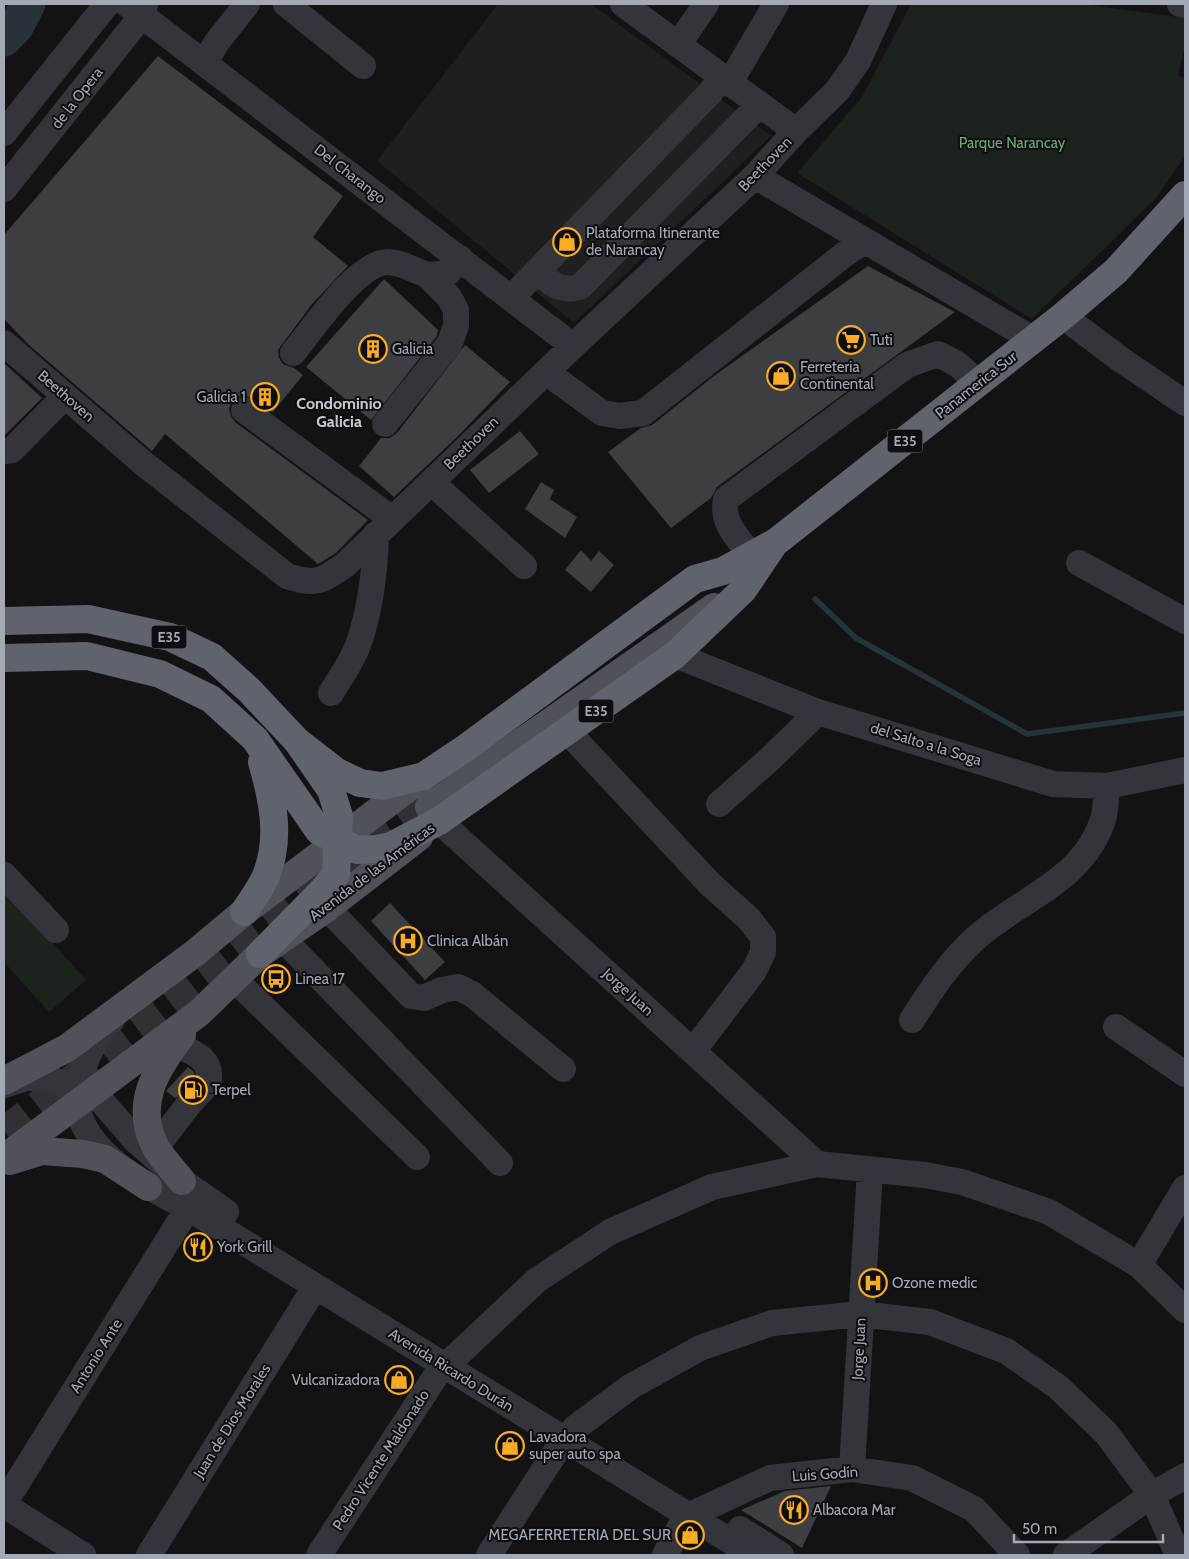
<svg xmlns="http://www.w3.org/2000/svg" width="1189" height="1559" font-family="Cabin,sans-serif">
	<style>
		.built { fill: #1f1f22 }
		.green { fill: #1b231c }
		.lines { fill: none; stroke-linecap: round; stroke-linejoin: round }
		.stream { stroke: #283239; stroke-width: 5.5 }
		.river { stroke: #283239; stroke-width: 35 }
		.building { fill: #3c3e42 }
		.minor-tunnel { stroke: #303135; stroke-width: 26; stroke-dasharray: 26 13; stroke-linecap: butt }
		.major-tunnel { stroke: #303135; stroke-width: 28; stroke-dasharray: 28 14; stroke-linecap: butt }
		.minor { stroke: #34353a; stroke-width: 26 }
		.major { stroke: #4f5259; stroke-width: 28 }
		.highway { stroke: #5f636b; stroke-width: 28 }
		.labels { text-anchor: middle; stroke-width: 4; stroke-linejoin: round; paint-order: stroke }
		.shield { fill: #0e0e10; stroke: #767b84; stroke-width: 1 }
		.shield-label { font-size: 14px; font-weight: bold; fill: #a3aab6 }
		.street-label { font-size: 15px; fill: #a3aab6; stroke: #0e0e10 }
		.park-label { font-size: 15px; fill: #79a27a; stroke: #0e0e10 }
		.poi-label { font-size: 15px; fill: #a3aab6; stroke: #0e0e10; text-anchor: start }
		.neighbourhood-label { font-size: 16px; font-weight: bold; fill: #c5c9d2; stroke: #0e0e10 }
	</style>
	<rect width="100%" height="100%" fill="#131315"/>
	<path class="built" d="M498,4H591L771,136L574,323L377,161Z"/>
	<path class="green" d="M911,4H1082L1185,18V46L1178,75L1185,78V156L1157,197L1032,319L797,173L862,97Z
		M4,888L86,980L49,1012L4,962Z"/>
	<g class="lines">
		<path class="stream" d="M815,599L856,638L1027,734L1185,713"/>
		<path class="river" d="M4,39L16,27L28,4"/>
	</g>
	<path class="building" d="M158,56L343,196L313,237L348,266L312,304L278,350L279,358L283,364L294,368L303,375L273,412L245,395L238,397L232,401L229,409L231,416L235,422L368,520L336,553L318,564L165,434L152,451L29,345L4,319V235Z
		M868,266L955,312L717,487L711,498L671,528L608,452L641,428L652,425L714,376Z
		M384,279L438,330L437,336L371,420L306,367Z
		M465,345L510,382L459,435L394,497L359,466L381,438H390L397,433Z
		M4,363L42,398L4,436Z
		M520,431L539,454L489,493L470,470Z
		M541,482L554,490L550,499L577,517L565,538L525,509Z
		M581,550L591,561L599,551L614,565L591,592L565,570Z
		M390,903L445,962L425,980L371,921Z
		M188,1067L194,1072L196,1087L201,1093L209,1095L220,1090L201,1110L200,1102L195,1096L187,1093L175,1098L166,1091Z
		M831,1486L802,1548L741,1510L785,1491Z"/>
	<g class="lines">
		<path class="minor-tunnel" d="M186,1108L209,1080"/>
		<path class="major-tunnel" d="M4,1131L301,901L429,807"/>
		<path class="minor" d="M127,4L573,346
			M286,4L363,66
			M623,4L796,131
			M1180,4L1185,5
			M678,45L706,4
			M205,62L217,42L247,4
			M729,84L776,4
			M4,133L107,4
			M755,176L1034,340
			M4,189L143,14L145,4
			M537,271C551,284 560,292 580,287L759,105
			M511,298L709,94L721,78
			M1063,316L1120,359L1185,403
			M4,343L143,463L287,576C316,585 320,582 345,565L573,346L755,176L796,131L837,91L858,61L884,4
			M293,353C312,330 357,262 388,262C401,262 413,270 425,274C431,276 441,273 448,273L460,258
			M546,372L602,413L620,416L643,413L845,254L865,241
			M244,410L392,519
			M385,424L450,343L456,325V310L449,297L427,275
			M4,451L12,450L65,396
			M431,482L524,566
			M751,555C737,537 721,523 726,499L907,365L938,354L957,364L979,383
			M1079,563L1185,621
			M675,655L818,712L1053,784L1107,786L1185,770
			M331,693C340,678 352,662 358,645C371,609 375,572 376,534
			M567,731L710,884L749,919L763,937V952L754,971L693,1051
			M719,804L771,758L818,712
			M439,821L817,1164
			M4,875L56,930
			M327,908L411,996L424,998L442,990L458,987L472,994L563,1069
			M283,939L500,1163
			M235,980L417,1157
			M112,1020C98,1034 89,1050 83,1069C80,1080 76,1090 77,1102C81,1152 149,1188 188,1208L753,1555
			M912,1020C931,990 950,961 977,937C1021,898 1086,880 1104,816C1106,807 1106,796 1107,786
			M1116,1027L1185,1074
			M175,1044C192,1052 212,1058 209,1080
			M4,1085L26,1078H46L90,1092L104,1104L135,1140L182,1181L226,1212
			M156,1147L186,1108
			M1139,1265L1185,1188
			M575,1428L630,1387L700,1348L772,1323L860,1314L930,1322L1006,1351L1058,1387L1106,1433L1152,1495L1178,1555
			M852,1469L870,1170
			M4,1504L188,1208
			M4,1505L83,1555
			M740,1529L781,1555
			M149,1555L315,1287
			M319,1555L437,1374L537,1280L610,1232L712,1187L817,1164L925,1175L962,1182L1049,1212L1139,1265L1185,1310
			M489,1555L564,1439
			M665,1555L680,1527L690,1515L770,1478L852,1469L912,1478L974,1509L1017,1555
			M1066,1555L1152,1495L1185,1476"/>
		<path class="major" d="M429,807L714,607
			M182,1035C156,1069 133,1105 156,1148C163,1159 174,1171 182,1181
			M4,1081L67,1048L195,953L244,912L424,776
			M4,1158L199,1013L260,954L327,908L419,837
			M10,1161L42,1151L83,1154L105,1159L148,1187"/>
		<path class="highway" d="M4,621L88,619L170,637L212,657L249,690L297,741L331,790L339,816L336,874L324,889L260,954
			M4,658L87,656L160,674L211,699L255,739L319,831L357,850L377,849L391,846L439,821L675,655L743,590L772,547
			M297,741L337,772L360,783L382,786L424,776L467,747L695,579L723,571L776,542L1063,316L1116,271L1185,195
			M244,912C251,901 261,888 266,876C281,838 273,800 262,762"/>
	</g>
	<defs>
		<symbol id="shop-ring" viewBox="-11 -11 22 22"><circle r="9.5" fill="#0e0e10" stroke="#fcac23" stroke-width="1.5"/><path d="M-5-2.5h2.3a2.7 3.5 0 0 1 5.4 0H5L5.5 6h-11ZM-1.5-2.5h3a1.5 2.3 0 0 0-3 0Z" fill="#fcac23"/></symbol>
		<symbol id="supermarket-ring" viewBox="-11 -11 22 22"><circle r="9.5" fill="#0e0e10" stroke="#fcac23" stroke-width="1.5"/><path d="M-6-5.5h2.5l.6 2H6L4.5 2H-2.5L-4.4-4H-6ZM-1.5 3.2a1.3 1.3 0 1 0 .1 0ZM3 3.2a1.3 1.3 0 1 0 .1 0Z" fill="#fcac23"/></symbol>
		<symbol id="building-ring" viewBox="-11 -11 22 22"><circle r="9.5" fill="#0e0e10" stroke="#fcac23" stroke-width="1.5"/><path d="M-4-6H4V6H1V3H-1V6H-4ZM-2.5-4.3h1.7v1.8h-1.7ZM.8-4.3h1.7v1.8H.8ZM-2.5-1h1.7V.8h-1.7ZM.8-1h1.7V.8H.8Z" fill="#fcac23"/></symbol>
		<symbol id="hospital-ring" viewBox="-11 -11 22 22"><circle r="9.5" fill="#0e0e10" stroke="#fcac23" stroke-width="1.5"/><path d="M-5-5h3v3.5h4V-5h3V5h-3V1.5h-4V5h-3Z" fill="#fcac23"/></symbol>
		<symbol id="bus-ring" viewBox="-11 -11 22 22"><circle r="9.5" fill="#0e0e10" stroke="#fcac23" stroke-width="1.5"/><path d="M-5-6H5V4H4V6H2V4H-2V6H-4V4H-5ZM-3.5-4V0h7V-4ZM-3.5 1.2v1.5H-2V1.2ZM2 1.2v1.5H3.5V1.2Z" fill="#fcac23"/></symbol>
		<symbol id="fuel-ring" viewBox="-11 -11 22 22"><circle r="9.5" fill="#0e0e10" stroke="#fcac23" stroke-width="1.5"/><path d="M-5.5-6h7V0h2V4h1.3V-2.5L3-4.5l.8-.8L6-3V5H2.5V1h-1V6h-7ZM-4.2-4.7v3.2H.2V-4.7Z" fill="#fcac23"/></symbol>
		<symbol id="restaurant-ring" viewBox="-11 -11 22 22"><circle r="9.5" fill="#0e0e10" stroke="#fcac23" stroke-width="1.5"/><path d="M-5-6h1v4h1v-4h1v4h1v-4h1v5L-1.5 .5V6h-2V.5L-5-1ZM5-6V6H3V1.5H1.5Q1.5-4 5-6Z" fill="#fcac23"/></symbol>
	</defs>
	<g fill-rule="evenodd">
		<use href="#shop-ring" x="551" y="226" width="32" height="32"/>
		<use href="#supermarket-ring" x="835" y="324" width="32" height="32"/>
		<use href="#building-ring" x="357" y="333" width="32" height="32"/>
		<use href="#shop-ring" x="765" y="360" width="32" height="32"/>
		<use href="#building-ring" x="249" y="381" width="32" height="32"/>
		<use href="#hospital-ring" x="392" y="925" width="32" height="32"/>
		<use href="#bus-ring" x="260" y="963" width="32" height="32"/>
		<use href="#fuel-ring" x="177" y="1074" width="32" height="32"/>
		<use href="#restaurant-ring" x="182" y="1231" width="32" height="32"/>
		<use href="#hospital-ring" x="857" y="1267" width="32" height="32"/>
		<use href="#shop-ring" x="383" y="1364" width="32" height="32"/>
		<use href="#shop-ring" x="494" y="1430" width="32" height="32"/>
		<use href="#restaurant-ring" x="778" y="1494" width="32" height="32"/>
		<use href="#shop-ring" x="674" y="1519" width="32" height="32"/>
	</g>
	<g class="labels">
		<g class="shield">
			<rect x="887.5" y="429.5" width="35" height="23" rx="4"/>
			<rect x="151.5" y="625.5" width="35" height="23" rx="4"/>
			<rect x="578.5" y="699.5" width="35" height="23" rx="4"/>
		</g>
		<g class="shield-label">
			<text x="905" y="446">E35</text>
			<text x="169" y="642">E35</text>
			<text x="596" y="716">E35</text>
		</g>
		<g class="street-label">
			<text transform="translate(77 98) rotate(-52)" y="5">de la Opera</text>
			<text transform="translate(765 164) rotate(-46)" y="5">Beethoven</text>
			<text transform="translate(350 174) rotate(38)" y="5">Del Charango</text>
			<text transform="translate(976 385) rotate(-38)" y="5">Panamerica Sur</text>
			<text transform="translate(66 396) rotate(41)" y="5">Beethoven</text>
			<text transform="translate(471 443) rotate(-44)" y="5">Beethoven</text>
			<text transform="translate(926 744) rotate(17)" y="5">del Salto a la Soga</text>
			<text transform="translate(372 872) rotate(-37)" y="5">Avenida de las Américas</text>
			<text transform="translate(628 992) rotate(42)" y="5">Jorge Juan</text>
			<text transform="translate(859 1349) rotate(-87)" y="5">Jorge Juan</text>
			<text transform="translate(96 1356) rotate(-58)" y="5">Antonio Ante</text>
			<text transform="translate(451 1370) rotate(32)" y="5">Avenida Ricardo Durán</text>
			<text transform="translate(232 1421) rotate(-58)" y="5">Juan de Dios Morales</text>
			<text transform="translate(381 1460) rotate(-57)" y="5">Pedro Vicente Maldonado</text>
			<text transform="translate(825 1474) rotate(-4)" y="5">Luis Godín</text>
		</g>
		<g class="park-label">
			<text x="1012" y="148">Parque Narancay</text>
		</g>
		<g class="poi-label">
			<text x="586" y="238">Plataforma Itinerante<tspan x="586" dy="17">de Narancay</tspan></text>
			<text x="870" y="345">Tuti</text>
			<text x="392" y="354">Galicia</text>
			<text x="800" y="372">Ferreteria<tspan x="800" dy="17">Continental</tspan></text>
			<text x="246" y="402" text-anchor="end">Galicia 1</text>
			<text x="427" y="946">Clinica Albán</text>
			<text x="295" y="984">Linea 17</text>
			<text x="212" y="1095">Terpel</text>
			<text x="217" y="1252">York Grill</text>
			<text x="892" y="1288">Ozone medic</text>
			<text x="380" y="1385" text-anchor="end">Vulcanizadora</text>
			<text x="529" y="1442">Lavadora<tspan x="529" dy="17">super auto spa</tspan></text>
			<text x="813" y="1515">Albacora Mar</text>
			<text x="671" y="1540" text-anchor="end">MEGAFERRETERIA DEL SUR</text>
		</g>
		<g class="neighbourhood-label">
			<text x="339" y="409">Condominio<tspan x="339" dy="18">Galicia</tspan></text>
		</g>
	</g>
	<rect width="1189" height="1559" fill="none" stroke="#a3aab6" stroke-width="10"/>
	<path d="M1014 1534v8h149v-8" fill="none" stroke="#a3aab6" stroke-width="2.5"/>
	<text x="1022" y="1534" font-size="15" fill="#a3aab6" stroke="#0e0e10" stroke-width="4" paint-order="stroke">50 m</text>
</svg>
